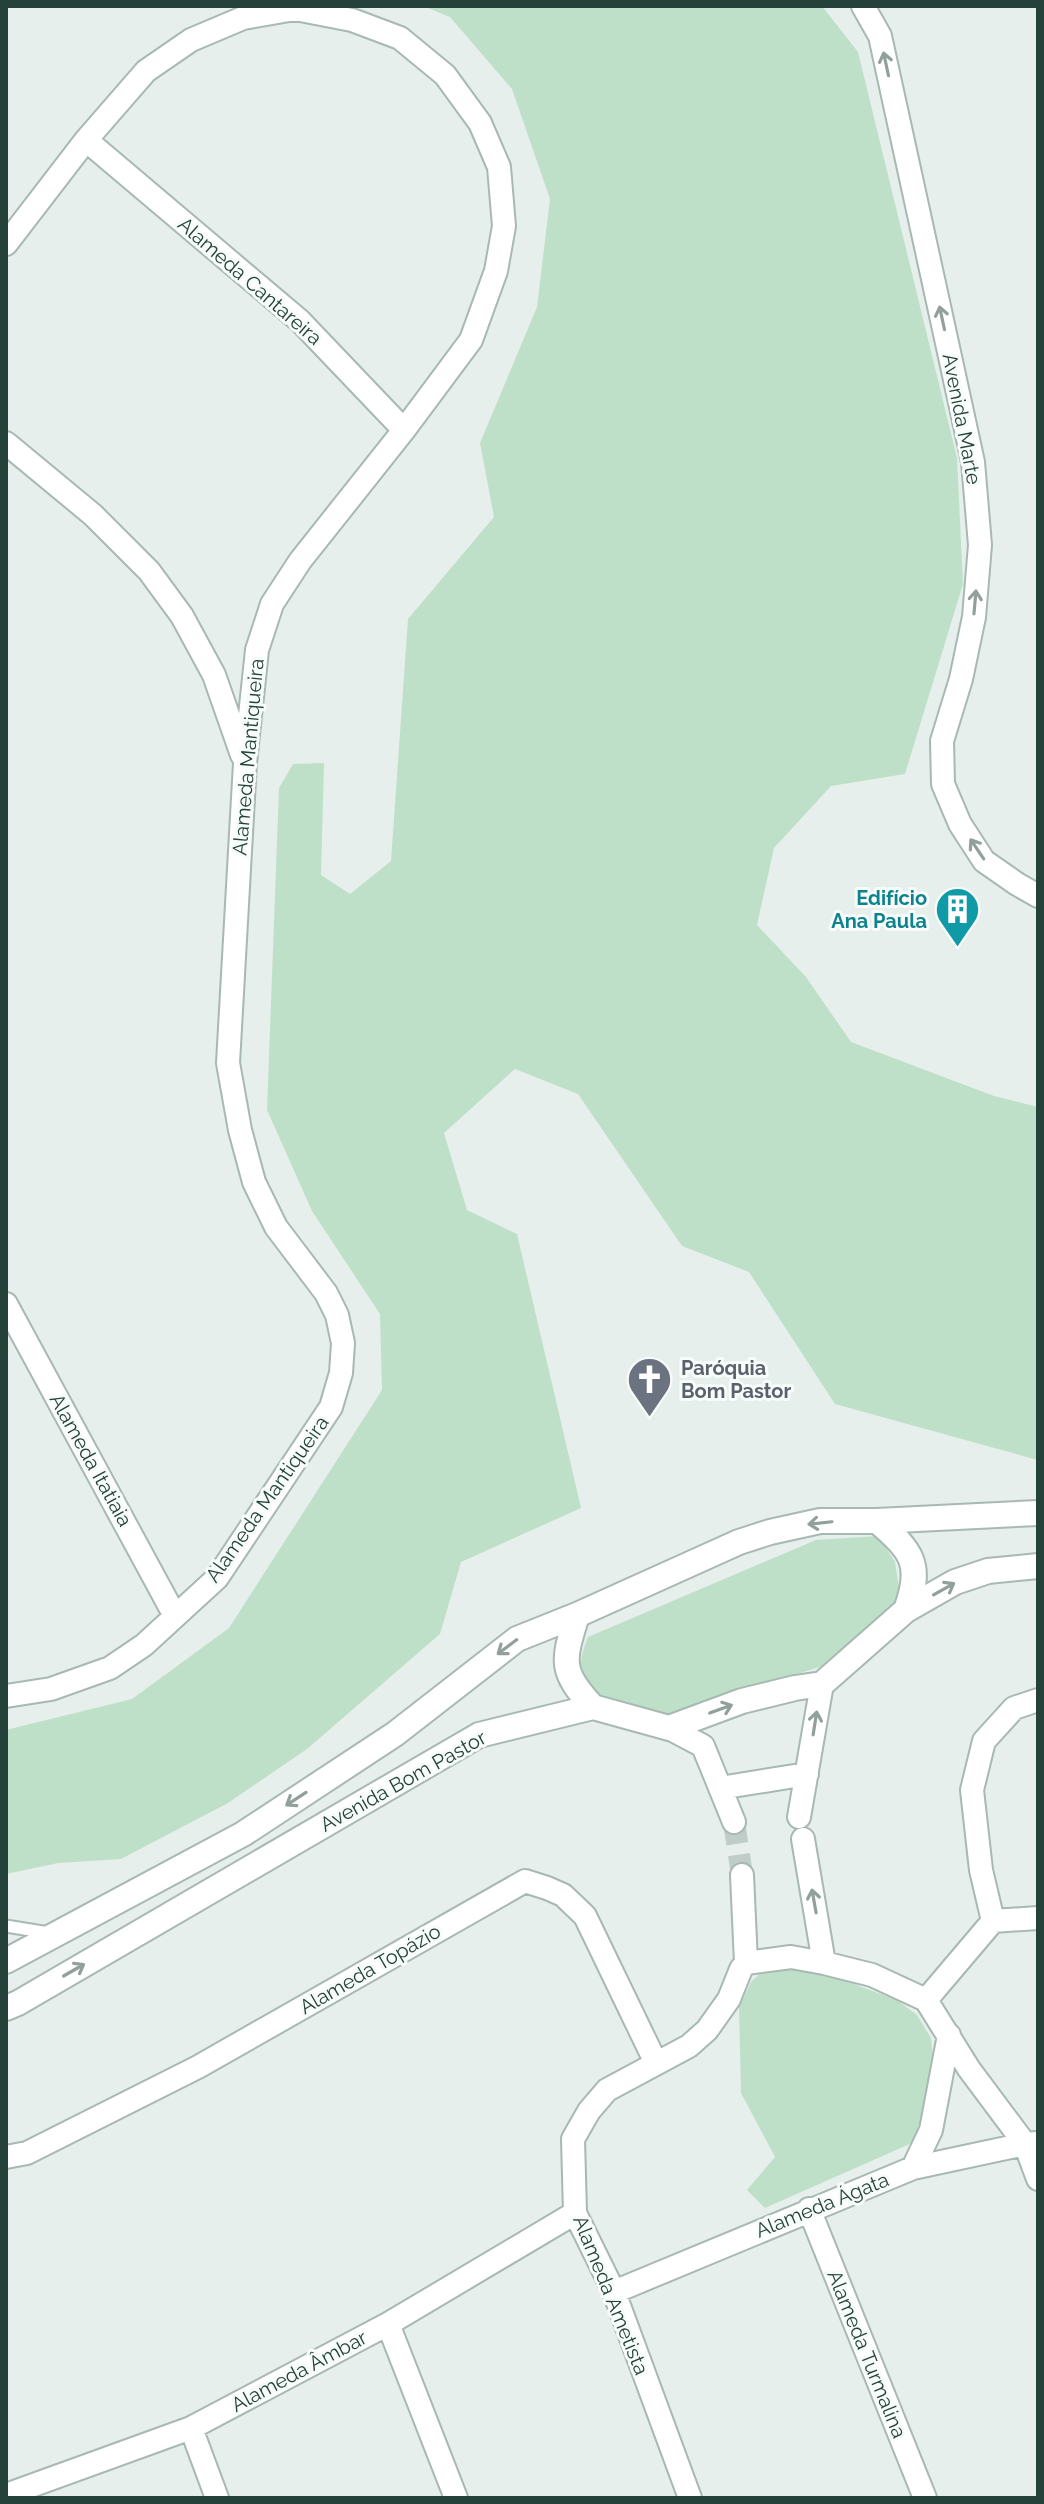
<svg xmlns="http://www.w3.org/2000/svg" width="1044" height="2504" font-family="Raleway,sans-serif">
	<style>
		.green { fill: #bfe0c8 }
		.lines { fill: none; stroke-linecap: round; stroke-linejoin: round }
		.minor-tunnel { stroke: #bfccc8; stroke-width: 22; stroke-dasharray: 22 11; stroke-linecap: butt }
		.service-casing { stroke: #a8b8b2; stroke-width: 15 }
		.minor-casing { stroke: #a8b8b2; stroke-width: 26 }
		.tertiary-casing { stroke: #a8b8b2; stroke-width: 28 }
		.service { stroke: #fff; stroke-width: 11 }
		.minor { stroke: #fff; stroke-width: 22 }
		.tertiary { stroke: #fff; stroke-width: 24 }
		.oneway { stroke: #92a09c }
		.labels { text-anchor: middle; stroke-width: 6; stroke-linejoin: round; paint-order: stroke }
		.street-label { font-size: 20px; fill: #24423a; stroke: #f7fbf9 }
		.culture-label { font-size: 20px; font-weight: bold; fill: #0d838f; stroke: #f7fbf9; text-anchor: end }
		.worship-label { font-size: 20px; font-weight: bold; fill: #5b616d; stroke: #f7fbf9; text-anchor: start }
	</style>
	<rect width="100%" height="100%" fill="#e6efeb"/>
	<path class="green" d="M423,6H822L858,52L957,458L963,584L905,774L831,786L774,848L757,925L806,977L851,1042L994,1096L1038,1107V1460L835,1404L749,1272L682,1246L578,1094L515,1069L444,1133L467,1210L517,1234L581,1508L461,1562L440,1634L307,1749L228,1803L121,1859L58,1863L6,1874V1730L132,1699L229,1628L382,1390L380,1314L312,1211L267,1110L279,788L293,764L324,763L321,875L350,894L391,861L408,619L494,517L480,443L537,307L550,199L512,89L450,17Z
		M879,1536L895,1562L901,1602L826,1665L668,1714L589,1691C578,1668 579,1661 588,1637L816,1540Z
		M807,1960L859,1986L897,2000L917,2015L931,2038L934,2068L931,2093L912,2143L765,2208L747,2190L775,2157L741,2093L739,2007L751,1982L768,1965Z"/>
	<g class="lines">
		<path class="minor-tunnel" d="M734,1822L742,1875"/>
		<defs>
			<path id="service" d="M6,1926L49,1933"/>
			<path id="minor" d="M863,6L880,36L973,462L980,545L974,617L961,679L942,741L943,784L960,824L984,861L1017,884L1038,896
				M86,140L300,321L404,430
				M6,244L86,140L146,71L191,40L243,18L295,9L352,20L400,38L445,75L480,123L499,167L504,226L496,271L471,340L404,430L300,561L272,604L257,650L245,763L228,1063L240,1130L254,1182L276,1227L326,1293L337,1315L343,1343L341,1373L331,1407L217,1578L144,1645L110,1668L51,1689L6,1696
				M6,443L93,515L149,571L182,616L214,675L242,755
				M6,1304L175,1616
				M669,1728L703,1746L734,1822
				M720,1788L807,1774
				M799,1817L822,1684
				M803,1839L824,1963
				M742,1875L746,1963
				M993,1921L1038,1918
				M926,2000L993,1921L981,1870L972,1790L984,1741L1014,1708L1038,1700
				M6,2157L27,2153L198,2067L525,1881L547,1888L563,1895L585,1916L656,2063
				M913,2168L931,2130L949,2035
				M809,2209L925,2498
				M614,2292L913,2168L1025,2144L1037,2143
				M388,2324L456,2498
				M191,2428L217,2498
				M6,2495L191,2428L388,2324L575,2213
				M690,2498L614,2292L575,2213L573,2139L589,2111L607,2090L689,2046L707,2030L729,1999L741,1969L746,1963L791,1957L824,1963L872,1975L926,2000L969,2069L1025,2144L1038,2179"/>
			<path id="tertiary" d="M877,1521C912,1551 923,1564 906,1610
				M577,1615C563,1661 559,1670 593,1707
				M6,1961L243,1834L395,1734L517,1639L577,1615L739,1542L770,1532L820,1521H877L1038,1513
				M6,2008L18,2003L479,1735L593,1707L669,1728L742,1701L795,1688L822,1684L906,1610L955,1582L988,1571L1038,1566"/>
		</defs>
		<use href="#service" class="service-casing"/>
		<use href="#minor" class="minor-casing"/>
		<use href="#tertiary" class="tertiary-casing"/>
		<use href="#service" class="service"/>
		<use href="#minor" class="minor"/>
		<use href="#tertiary" class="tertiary"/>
	</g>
	<defs><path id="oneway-shaft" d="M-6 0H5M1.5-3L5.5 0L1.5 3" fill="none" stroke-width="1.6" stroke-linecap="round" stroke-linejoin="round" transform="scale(2)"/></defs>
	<g class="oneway">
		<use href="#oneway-shaft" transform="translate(886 64) rotate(-102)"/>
		<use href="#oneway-shaft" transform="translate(942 318) rotate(-102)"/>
		<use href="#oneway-shaft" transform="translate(975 602) rotate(-85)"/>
		<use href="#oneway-shaft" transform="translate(977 849) rotate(-124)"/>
		<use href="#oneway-shaft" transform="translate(820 1523) rotate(174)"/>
		<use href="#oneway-shaft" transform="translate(944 1589) rotate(-29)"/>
		<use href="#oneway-shaft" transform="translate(507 1647) rotate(143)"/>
		<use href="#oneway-shaft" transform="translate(721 1709) rotate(-20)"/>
		<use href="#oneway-shaft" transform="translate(815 1723) rotate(-81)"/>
		<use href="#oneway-shaft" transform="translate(296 1799) rotate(147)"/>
		<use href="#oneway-shaft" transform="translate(814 1901) rotate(-100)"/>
		<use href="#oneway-shaft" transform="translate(74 1970) rotate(-30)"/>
	</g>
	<defs>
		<symbol id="building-pin" viewBox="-11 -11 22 30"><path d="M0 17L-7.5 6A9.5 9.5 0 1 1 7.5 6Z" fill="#0f9aa8" stroke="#f7fbf9"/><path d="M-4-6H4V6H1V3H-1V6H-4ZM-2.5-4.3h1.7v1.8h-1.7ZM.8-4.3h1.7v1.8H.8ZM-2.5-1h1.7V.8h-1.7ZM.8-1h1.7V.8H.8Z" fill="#fff"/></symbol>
		<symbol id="church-pin" viewBox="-11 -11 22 30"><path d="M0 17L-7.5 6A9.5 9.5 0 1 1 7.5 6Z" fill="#6b7280" stroke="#f7fbf9"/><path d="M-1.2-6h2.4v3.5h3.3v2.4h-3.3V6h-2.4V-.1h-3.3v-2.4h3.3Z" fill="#fff"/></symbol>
	</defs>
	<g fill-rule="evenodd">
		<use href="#building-pin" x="932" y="884" width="51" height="69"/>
		<use href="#church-pin" x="624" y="1354" width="51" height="69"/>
	</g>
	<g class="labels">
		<g class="street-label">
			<text transform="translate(250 281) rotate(41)" y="7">Alameda Cantareira</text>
			<text transform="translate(962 419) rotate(79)" y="7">Avenida Marte</text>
			<text transform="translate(248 757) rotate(-85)" y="7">Alameda Mantiqueira</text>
			<text transform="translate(91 1460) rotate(61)" y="7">Alameda Itatiaia</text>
			<text transform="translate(267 1499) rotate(-55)" y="7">Alameda Mantiqueira</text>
			<text transform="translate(403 1781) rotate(-29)" y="7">Avenida Bom Pastor</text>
			<text transform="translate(370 1969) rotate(-30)" y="7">Alameda Topázio</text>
			<text transform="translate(822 2205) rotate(-22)" y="7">Alameda Ágata</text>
			<text transform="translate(611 2295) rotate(68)" y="7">Alameda Ametista</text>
			<text transform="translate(867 2354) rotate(68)" y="7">Alameda Turmalina</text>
			<text transform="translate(299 2371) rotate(-28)" y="7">Alameda Âmbar</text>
		</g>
		<g class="culture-label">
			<text x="927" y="905">Edifício<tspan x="927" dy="23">Ana Paula</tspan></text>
		</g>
		<g class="worship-label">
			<text x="681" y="1375">Paróquia<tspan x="681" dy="23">Bom Pastor</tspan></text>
		</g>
	</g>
	<rect width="1044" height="2504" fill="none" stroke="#24423a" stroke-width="16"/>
</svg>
